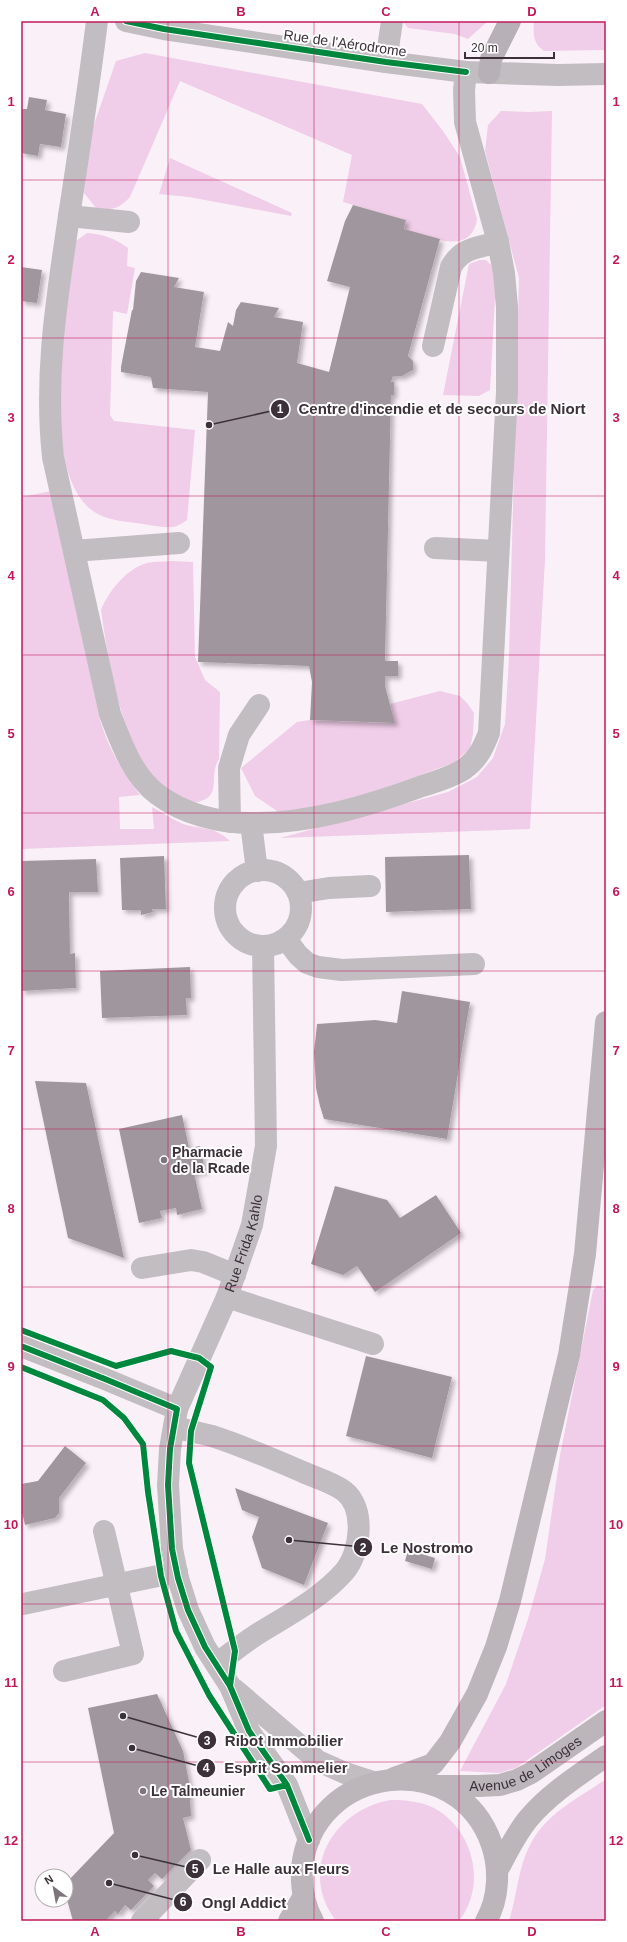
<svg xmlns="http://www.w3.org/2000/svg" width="627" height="1942" font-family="Helvetica,sans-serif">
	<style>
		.green { fill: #f0cde8 }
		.building { fill: #a0979e; filter: url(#shadow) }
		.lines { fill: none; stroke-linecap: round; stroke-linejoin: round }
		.minor { stroke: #c2bdc1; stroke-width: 22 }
		.major { stroke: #bcb6bb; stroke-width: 22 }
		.highway { stroke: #b7b0b6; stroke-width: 22 }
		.cycleway-casing { stroke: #fff; stroke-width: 8 }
		.cycleway { stroke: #00873e; stroke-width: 6 }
		.grid { fill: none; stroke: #c2185b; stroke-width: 1; stroke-opacity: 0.55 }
		.poi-dot { fill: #7e747c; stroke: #fff; stroke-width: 1.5 }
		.labels { text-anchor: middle; stroke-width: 4; stroke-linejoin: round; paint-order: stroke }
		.street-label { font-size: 14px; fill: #3c3139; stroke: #fff }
		.poi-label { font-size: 14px; font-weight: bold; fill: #3c3139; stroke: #fff; text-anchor: start }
		.leader { fill: none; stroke: #3c3139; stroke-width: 1.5 }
		.callout-dot { fill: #3c3139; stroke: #fff; stroke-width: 1.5 }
		.mark-label { font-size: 12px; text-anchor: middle; font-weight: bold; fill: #fff }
		.callout-label { font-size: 15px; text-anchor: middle; font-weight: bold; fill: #3c3139; stroke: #fff; stroke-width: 4; stroke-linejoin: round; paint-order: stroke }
		.neatline { fill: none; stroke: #c2185b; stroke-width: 1.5 }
		.grid-label { font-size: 13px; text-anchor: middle; font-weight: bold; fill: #c2185b }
	</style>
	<defs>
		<filter id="shadow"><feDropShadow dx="3.5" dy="3.5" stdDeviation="2" flood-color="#0004"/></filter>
	</defs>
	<rect width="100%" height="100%" fill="#faf1f8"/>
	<path class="green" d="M402,21H488L468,39L455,34L408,28Z
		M534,21H606V50L544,51C533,44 533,34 534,21Z
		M145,53L422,104L443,131L460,157L477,219C471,258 428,236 404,229L406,220L343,202L352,155L180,81L130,197C119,209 111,211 96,208L84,193L90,136L116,61Z
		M501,111L529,112L552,111L545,559L530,829L280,838L448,792L477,777L493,758L505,724L509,657L519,278L485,151L488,125Z
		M170,158L292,213L291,216L189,197L159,194Z
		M87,233C103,234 116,239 128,248L127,266L135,268L127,314L113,311L110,415L114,421L195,430L187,520C183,523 178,526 173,527C159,528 142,523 128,522C113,520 97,517 86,505C39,456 67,305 76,241Z
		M480,260H486L491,265L494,275L495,298L490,390L479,396L443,395L469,264Z
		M51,491L100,720C110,751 121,770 140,795L119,797L120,829H154L152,807C162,812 173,820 183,824C202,830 214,826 230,841L21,849V497Z
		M172,561L193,562L195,657L205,680L220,692L219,759C207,778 225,797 194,803C181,797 167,791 157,781C120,739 109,664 101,610C108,592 127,568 147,563C155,561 164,562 172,561Z
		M440,691L460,696L467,703L474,713L473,734L470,749L453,763L348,801L293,812L277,811L255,796L241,768L297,722L310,720L394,723L390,704Z
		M597,1286H601L604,1290L606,1420V1705L516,1768L499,1773L460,1771L506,1684L528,1619L545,1559L560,1455L593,1290Z
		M606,1779V1921H509C514,1905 516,1889 520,1873C533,1819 564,1808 606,1779Z
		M390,1800C405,1800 420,1801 434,1808C474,1830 487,1885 459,1921H336C298,1871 332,1811 390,1800Z"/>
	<path class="building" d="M29,97L47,100L45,110L66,114L61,147L40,144L38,156L21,153V109H27Z
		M353,205L406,220L404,229L440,239L408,356L413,361V370L402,376H393L391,382H394V395H391L385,661H398V676H385V686L395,723L310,720L312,682L309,666L198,662L208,392L153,388L151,377L121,372V367L132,310H133L136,281L141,272L179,278L174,287L204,292L195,347L220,351L228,322L233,326L236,310L241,302L279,308L274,317L303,322L297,363L329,372L350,287L327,281L345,221Z
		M21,267L42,270L37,303L21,301Z
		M469,855L471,909L386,912L385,857Z
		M164,856L166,909H152L153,912L141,915V910H122L120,858Z
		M96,859L98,892H69L70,954L75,953L76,988L21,991V861Z
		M190,967L191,998H186L187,1015L102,1018L100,971Z
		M402,991L470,1002L447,1139L324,1119L320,1106L316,1088L314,1052L317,1024L375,1020L397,1023Z
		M35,1081L86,1083L124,1258L68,1238Z
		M182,1115L189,1148L200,1146L205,1171L194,1173L202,1209L177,1215L176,1208L160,1211L162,1218L139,1223L119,1129Z
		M335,1186L387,1200L400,1218L436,1195L461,1233L375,1292L357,1266L343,1275L311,1264Z
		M366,1356L452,1377L432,1458L346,1436Z
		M65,1446L86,1463L59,1498V1513L55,1518L25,1525L21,1508V1484L38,1481Z
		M235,1488L328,1523L304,1585L262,1568L252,1537L259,1517L242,1510Z
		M408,1550L435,1558L432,1569L405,1561Z
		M157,1694L183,1751L189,1782L191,1816L183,1818L191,1850L162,1879L155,1873L148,1880L154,1886L131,1910L125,1905L118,1914L115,1911L105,1921H73L66,1896V1883L114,1833L88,1708Z"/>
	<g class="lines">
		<g class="minor">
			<path d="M97,21C89,86 79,151 69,216C57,298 44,374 53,457L110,714C121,742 132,775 157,794C183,814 219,823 251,823C309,824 368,806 422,786C435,782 452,777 464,769C478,759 483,748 489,733L507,392V307L504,273L498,242L465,122L464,90L466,72"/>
			<path d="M126,21L164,29L386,62L466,72L558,75L606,74"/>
			<path d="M386,62L392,21"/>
			<path d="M69,216L129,222"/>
			<path d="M433,346L451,267C462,247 478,248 498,242"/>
			<path d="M435,548L498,551"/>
			<path d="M74,551L179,543"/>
			<path d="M230,822L229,768L239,735L259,705"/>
			<path d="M251,823L257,871"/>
			<circle cx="263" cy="908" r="38"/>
			<path d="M298,893L329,888L370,886"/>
			<path d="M286,939L298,955L307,963L318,967L342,970L474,964"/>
			<path d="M142,1268L191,1260L203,1262L235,1275"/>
			<path d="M227,1297L373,1344"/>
			<path d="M21,1346L105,1379L177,1409L170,1449L168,1485L172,1549L178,1578L188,1610L205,1647L230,1686L249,1731L287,1785L309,1840"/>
			<path id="s1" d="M177,1409L227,1297L252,1225L266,1146L263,946"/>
			<path d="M174,1427C186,1430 200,1433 212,1436C243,1446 273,1459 303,1472C316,1478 332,1482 344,1491C366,1508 361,1553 344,1572C319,1600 286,1616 256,1635C242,1644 229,1655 216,1664"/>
			<path d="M23,1604L177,1572"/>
			<path d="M64,1671L133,1654L104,1531"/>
			<path d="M234,1689L318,1761L345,1773L373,1782"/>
			<path d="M142,1921L200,1860"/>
		</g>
		<g class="major">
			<path d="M394,1778L433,1764L450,1742L477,1694L496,1647L510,1601L569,1355L585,1254L606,1022"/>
			<path id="s2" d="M438,1786H479L500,1785L517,1780L531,1773L606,1721"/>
			<path d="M497,1871C507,1853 516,1833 529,1818C550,1793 579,1775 606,1756"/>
			<path d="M289,1921L304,1896"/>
			<path d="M313,1921C304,1905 301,1886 302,1868C312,1765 458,1745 492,1845C500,1869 499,1899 486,1921"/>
		</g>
		<path class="highway" d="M489,73L491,59L510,21"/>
		<defs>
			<path id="cycleway" d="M126,21L164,29L386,62L466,72
				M21,1330L116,1366L171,1351L199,1358L211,1367L191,1431L189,1463L235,1651L230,1686
				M21,1346L105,1379L177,1409L170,1449L168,1485L172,1549L178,1578L188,1610L205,1647L230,1686L249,1731L287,1785L309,1840
				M21,1367L103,1400L124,1418L143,1444L148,1492L161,1576L176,1631L209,1695L270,1789L287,1785"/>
		</defs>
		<use href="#cycleway" class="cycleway-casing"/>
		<use href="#cycleway" class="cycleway"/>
	</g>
	<path class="grid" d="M168,21V1921M314,21V1921M459,21V1921M21,180H606M21,338H606M21,496H606M21,655H606M21,813H606M21,971H606M21,1129H606M21,1287H606M21,1446H606M21,1604H606M21,1762H606"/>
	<g class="poi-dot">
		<circle cx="164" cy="1160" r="4"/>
		<circle cx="143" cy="1791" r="4"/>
	</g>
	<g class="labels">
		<g class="street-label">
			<text transform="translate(345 43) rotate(8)" y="5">Rue de l'Aérodrome</text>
			<text dy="5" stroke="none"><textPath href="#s1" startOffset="179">Rue Frida Kahlo</textPath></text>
			<text dy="5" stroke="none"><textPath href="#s2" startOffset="93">Avenue de Limoges</textPath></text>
		</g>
		<g class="poi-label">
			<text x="172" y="1157">Pharmacie<tspan x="172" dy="16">de la Rcade</tspan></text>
			<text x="151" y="1796">Le Talmeunier</text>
		</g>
	</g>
	<path class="leader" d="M209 425L280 409M289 1540L363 1547M123 1716L207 1740M132 1748L206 1768M135 1855L195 1869M109 1883L183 1902"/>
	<g class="callout-dot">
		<circle cx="209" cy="425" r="4"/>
		<circle cx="289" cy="1540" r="4"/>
		<circle cx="123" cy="1716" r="4"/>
		<circle cx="132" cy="1748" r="4"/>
		<circle cx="135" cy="1855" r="4"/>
		<circle cx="109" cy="1883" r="4"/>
		<circle cx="280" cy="409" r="10"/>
		<circle cx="363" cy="1547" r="10"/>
		<circle cx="207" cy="1740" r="10"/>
		<circle cx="206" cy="1768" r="10"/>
		<circle cx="195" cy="1869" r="10"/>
		<circle cx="183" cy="1902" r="10"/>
	</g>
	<g class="mark-label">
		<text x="280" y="413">1</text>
		<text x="363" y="1552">2</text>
		<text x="207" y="1745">3</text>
		<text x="206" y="1772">4</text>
		<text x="195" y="1873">5</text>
		<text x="183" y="1906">6</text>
	</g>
	<g class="callout-label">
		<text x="442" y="414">Centre d'incendie et de secours de Niort</text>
		<text x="427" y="1553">Le Nostromo</text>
		<text x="284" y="1746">Ribot Immobilier</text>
		<text x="286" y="1773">Esprit Sommelier</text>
		<text x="281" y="1874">Le Halle aux Fleurs</text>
		<text x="244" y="1908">Ongl Addict</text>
	</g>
	<rect width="627" height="1942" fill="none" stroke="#ffffff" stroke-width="44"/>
	<g transform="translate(54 1888) rotate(328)"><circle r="19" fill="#ffffff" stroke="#b1adb0"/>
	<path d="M0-3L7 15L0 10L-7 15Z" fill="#7e747c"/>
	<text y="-6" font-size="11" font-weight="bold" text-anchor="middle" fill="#3c3139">N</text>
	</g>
	<path d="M465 52v6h89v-6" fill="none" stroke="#3c3139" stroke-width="2"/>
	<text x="471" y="52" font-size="12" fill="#3c3139" stroke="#ffffff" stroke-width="3" paint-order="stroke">20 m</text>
	<rect x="22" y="22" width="583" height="1898" class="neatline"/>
	<g class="grid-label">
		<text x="95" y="16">A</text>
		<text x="241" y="16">B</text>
		<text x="386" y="16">C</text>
		<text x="532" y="16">D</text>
		<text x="11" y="106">1</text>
		<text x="616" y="106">1</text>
		<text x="11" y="264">2</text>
		<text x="616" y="264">2</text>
		<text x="11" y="422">3</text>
		<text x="616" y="422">3</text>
		<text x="11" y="580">4</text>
		<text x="616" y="580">4</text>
		<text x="11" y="738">5</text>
		<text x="616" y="738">5</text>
		<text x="11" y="896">6</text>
		<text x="616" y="896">6</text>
		<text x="11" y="1055">7</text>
		<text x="616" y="1055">7</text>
		<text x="11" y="1213">8</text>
		<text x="616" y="1213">8</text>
		<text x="11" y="1371">9</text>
		<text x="616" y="1371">9</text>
		<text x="11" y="1529">10</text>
		<text x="616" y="1529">10</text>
		<text x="11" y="1687">11</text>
		<text x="616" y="1687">11</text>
		<text x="11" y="1845">12</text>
		<text x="616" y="1845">12</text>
		<text x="95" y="1936">A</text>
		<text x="241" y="1936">B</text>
		<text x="386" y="1936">C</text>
		<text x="532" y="1936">D</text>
	</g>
</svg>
